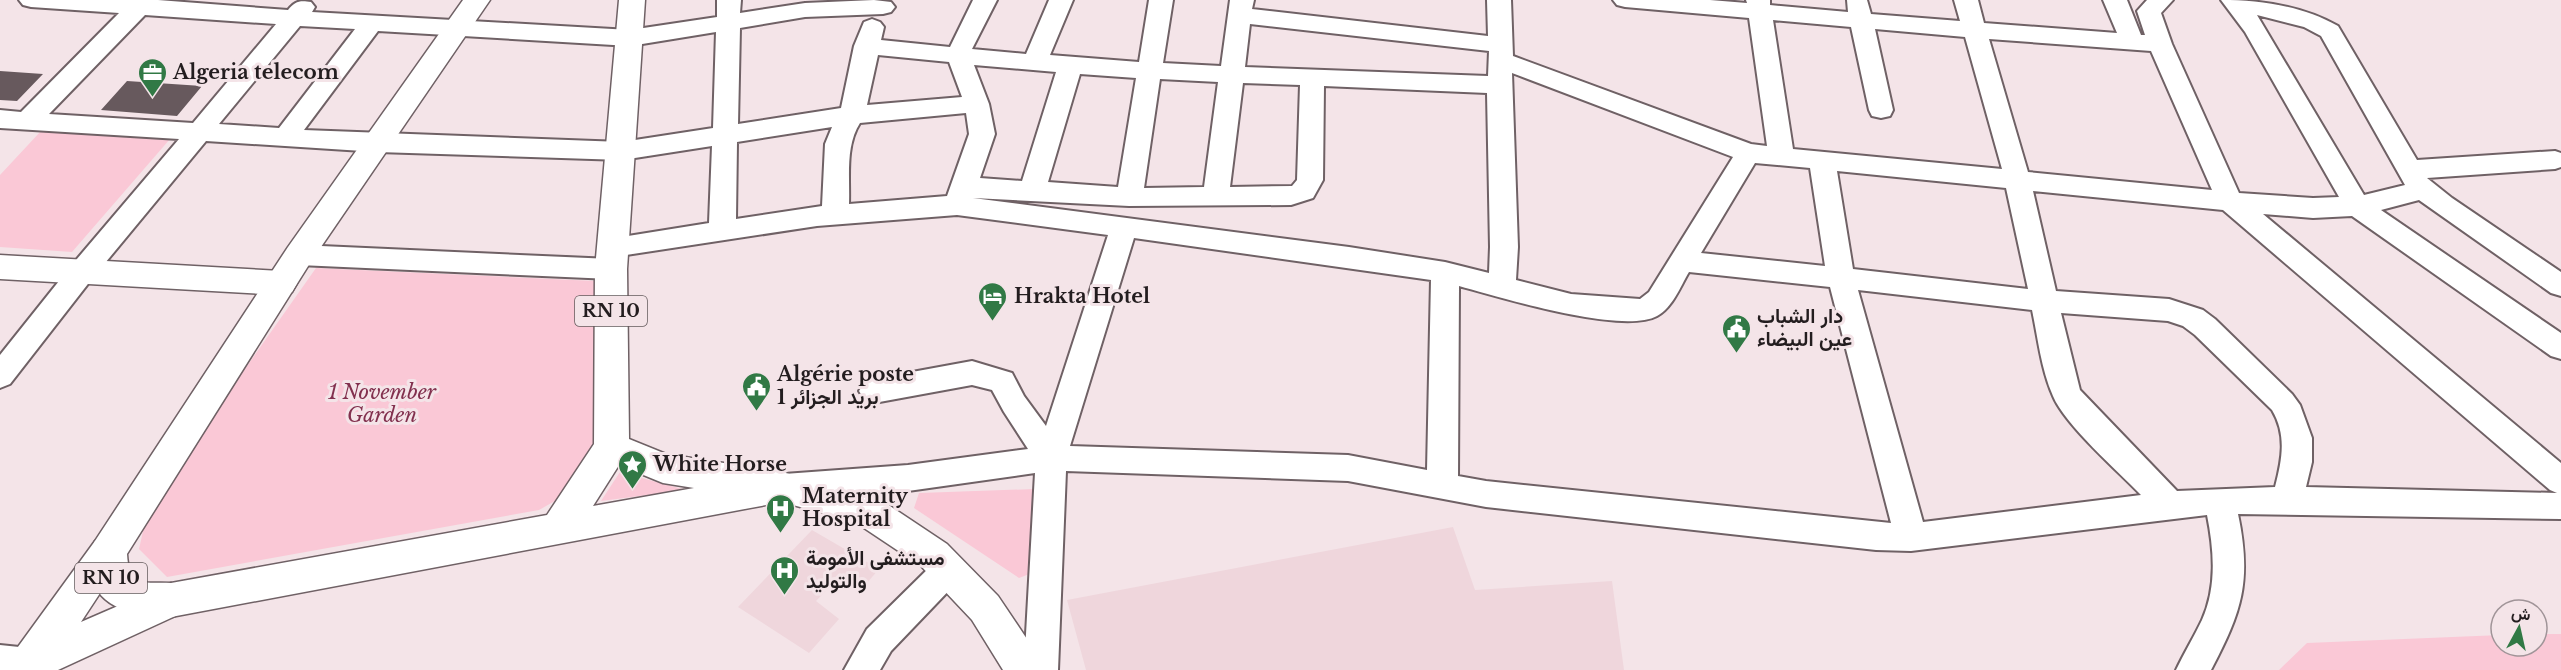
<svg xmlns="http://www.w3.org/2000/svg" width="2561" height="670" font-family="'Libre Baskerville',Vazirmatn,serif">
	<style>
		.built { fill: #efd6dc }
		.green { fill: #fac8d6 }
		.building { fill: #67595d }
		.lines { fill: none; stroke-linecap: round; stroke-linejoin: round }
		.street-casing { stroke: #6f6165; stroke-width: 4 }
		.secondary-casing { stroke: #6f6165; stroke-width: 3 }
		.primary-casing { stroke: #6f6165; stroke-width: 3 }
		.street { fill: #fff; fill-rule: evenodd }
		.secondary { fill: #fff; fill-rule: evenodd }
		.primary { fill: #fff; fill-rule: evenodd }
		.labels { text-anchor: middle; stroke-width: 6; stroke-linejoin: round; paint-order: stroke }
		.shield { fill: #f4e4e8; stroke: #62595b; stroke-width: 1.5 }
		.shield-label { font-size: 18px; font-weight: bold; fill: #231d1f }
		.poi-label { font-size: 20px; font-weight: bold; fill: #231d1f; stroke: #f4e4e8; text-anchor: start }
		.park-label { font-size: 20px; font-style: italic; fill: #82304e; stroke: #f4e4e8 }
	</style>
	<rect width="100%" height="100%" fill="#f4e4e8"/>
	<path class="built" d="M1453,527L1475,590L1612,581L1624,670H1086L1067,600Z
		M812,530L879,569L860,591L838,578L816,601L839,619L809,653L738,607Z"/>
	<path class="green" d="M41,131L170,139L72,252L0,247V175Z
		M316,268L595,281L596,441L560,498L539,510L167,577L139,549L149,505Z
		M620,472L686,490L601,501Z
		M1035,489L1032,573L1019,578L914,508L919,493Z
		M2537,634H2561V670H2279L2307,643L2501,635V646H2537Z"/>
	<path class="building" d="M0,71L43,74L17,101L0,100Z
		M127,81L202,86L177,116L101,110Z"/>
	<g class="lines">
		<defs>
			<path id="street" d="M19,0H158L288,10C295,1 300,0 311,2L315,7L312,12L630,30L717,17V0H741L740,13L805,3L874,0L891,2L895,7L891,12L883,14L805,17L740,28L738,124L841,108L854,46L864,22L872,19L880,22L884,27L881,40L950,47L973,0H997L972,49L1026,54L1049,0H1073L1050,55L1139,62L1149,0H1173L1163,63L1221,66L1230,0H1254L1252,9L1488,36L1487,0H1511L1513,56L1751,144L1767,146L1749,18L1625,7L1617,5L1613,0H1710L1747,3L1746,0H1770V5L1848,12L1847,0H1867L1871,14L1960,21L1954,0H1978L1984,23L2117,33L2103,0H2127L2141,35H2145L2137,11L2147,0H2173L2161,13L2172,44L2239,193L2313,198L2339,197L2245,32L2221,0C2261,0 2303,6 2338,26L2417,160L2555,151L2561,153V167L2555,169L2427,178L2452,198L2561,272V296L2551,293L2419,200L2381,210L2561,333V359L2551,356L2352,216L2313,218L2263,214L2561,463V519L2238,514C2252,581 2242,611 2211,670H2176C2184,653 2194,637 2202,620C2217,587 2214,550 2207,515L1911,551L1876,550L1486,507L1348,481L1066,471L1058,670H1024L1035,473L908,491L784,500L773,496L769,487L773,478L784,474L908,465L1028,449L1004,412L992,390L972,385L874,403L864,399L859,391L864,383L874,379L972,361L1012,373L1024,396L1046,426L1108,235L957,215L817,226L613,257L603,254L599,247L603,240L709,223L712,146L622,160L378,152L206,141L91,280L10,384L0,388V355L71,266L179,139L0,128V110L21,112L119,13L31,7L23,5ZM145,15L276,24L193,123L49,114ZM2257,15L2304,27L2321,36L2405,185L2364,195ZM1773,20L1851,27L1869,110L1872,116L1881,118L1890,116L1893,110L1875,29L1965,37L2002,169L1793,149ZM1250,24L1489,51L1488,76L1245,67ZM300,26L355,29L279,128L219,124ZM378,31L630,46L716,32L713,128L622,142L304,130ZM1989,39L2151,51L2212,190L2028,172ZM878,55L949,62L962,97L867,105ZM974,65L1056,72L1022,181L980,178L995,134L989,104ZM1512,73L1733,157L1649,292L1640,299L1571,294L1516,280L1518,247ZM1080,74L1136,78L1118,187L1048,182ZM1160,79L1218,82L1204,187L1144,188ZM1243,83L1300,85L1297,180L1292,186L1230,187ZM1324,86L1487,93L1490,247L1489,273L1445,262L1349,247L973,198L1129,206L1291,205L1313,198L1323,180ZM966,113L969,134L947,196L849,204C850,178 845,146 860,123ZM832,127L825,144L822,206L736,219L737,142ZM1755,163L1810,168L1825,266L1701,253ZM1837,171L2006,188L2028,289L1853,269ZM2033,191L2223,210L2550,490L2557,493L2306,487L2312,462V438L2300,405L2292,394L2215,319L2203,310L2169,299L2056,291ZM1134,238L1431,280L1427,470L1348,455L1070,446ZM1689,272L1830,287L1891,523L1486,481L1458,476L1459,286C1499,297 1622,335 1657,316C1673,307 1680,287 1689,272ZM1858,290L2032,310C2038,338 2041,369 2053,396C2065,425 2118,471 2141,495L1923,522ZM2061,313L2168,321L2183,326L2195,335L2272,410C2287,435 2282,460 2275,487L2177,491L2080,390Z
				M299,245L611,259L621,262L625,269L621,276L611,279L299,265L289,262L285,255L289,248Z
				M948,556L959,560L964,570L959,580L891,651L880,670H844L867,629L937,560Z
				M0,645L29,648L41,653L46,664L43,670H0Z"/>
			<path id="secondary" d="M0,255L281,271L292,274L297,283L292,292L281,295L0,279Z
				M108,536L121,541L127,552L81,622L171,583L184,588L190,600L184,612L58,670H12L9,664L15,651L95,541Z"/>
			<path id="primary" d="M463,0H490L310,263L127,554C129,588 143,582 171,583L547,515L594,444L595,269L619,0H645L627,269L629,439L666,454L782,472L878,498L947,544L998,596L1039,657L1045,670H1003L972,620L921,566L855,522L782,502L171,617C139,616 97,611 91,573C89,561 90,552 95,541L288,247ZM619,465L663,483L694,488L593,506Z"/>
		</defs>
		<use href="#street" class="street-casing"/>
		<use href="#secondary" class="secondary-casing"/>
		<use href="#primary" class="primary-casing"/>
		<use href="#street" class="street"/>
		<use href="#secondary" class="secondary"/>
		<use href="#primary" class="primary"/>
	</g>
	<defs>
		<symbol id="office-pin" viewBox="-11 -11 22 30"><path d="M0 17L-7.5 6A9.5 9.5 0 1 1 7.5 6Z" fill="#317945" stroke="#f4e4e8"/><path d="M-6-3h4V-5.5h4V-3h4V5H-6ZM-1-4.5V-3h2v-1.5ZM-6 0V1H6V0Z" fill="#fff"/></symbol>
		<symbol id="hotel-pin" viewBox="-11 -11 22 30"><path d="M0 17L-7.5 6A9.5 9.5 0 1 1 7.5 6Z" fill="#317945" stroke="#f4e4e8"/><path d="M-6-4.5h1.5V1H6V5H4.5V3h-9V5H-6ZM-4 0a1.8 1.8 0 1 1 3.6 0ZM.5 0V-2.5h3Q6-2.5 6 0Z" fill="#fff"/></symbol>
		<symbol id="civic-pin" viewBox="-11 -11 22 30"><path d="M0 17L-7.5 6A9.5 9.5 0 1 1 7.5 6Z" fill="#317945" stroke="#f4e4e8"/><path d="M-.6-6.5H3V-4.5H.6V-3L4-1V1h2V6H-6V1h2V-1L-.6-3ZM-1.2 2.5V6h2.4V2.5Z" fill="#fff"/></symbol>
		<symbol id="sight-pin" viewBox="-11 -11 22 30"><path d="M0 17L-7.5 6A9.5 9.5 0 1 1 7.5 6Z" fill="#317945" stroke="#f4e4e8"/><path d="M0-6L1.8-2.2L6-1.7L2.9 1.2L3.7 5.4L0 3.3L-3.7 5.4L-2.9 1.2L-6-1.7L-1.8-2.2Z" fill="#fff"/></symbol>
		<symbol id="hospital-pin" viewBox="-11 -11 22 30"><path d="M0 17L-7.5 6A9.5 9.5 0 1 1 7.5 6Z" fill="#317945" stroke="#f4e4e8"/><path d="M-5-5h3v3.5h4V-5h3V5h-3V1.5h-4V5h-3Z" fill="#fff"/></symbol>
	</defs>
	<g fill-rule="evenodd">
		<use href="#office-pin" x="136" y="56" width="33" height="45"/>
		<use href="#hotel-pin" x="976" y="280" width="33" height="45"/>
		<use href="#civic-pin" x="1720" y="312" width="33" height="45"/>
		<use href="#civic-pin" x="740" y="370" width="33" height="45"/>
		<use href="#sight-pin" x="616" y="448" width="33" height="45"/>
		<use href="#hospital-pin" x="764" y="492" width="33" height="45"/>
		<use href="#hospital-pin" x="768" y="554" width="33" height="45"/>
	</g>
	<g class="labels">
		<g class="shield">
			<rect x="575" y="296" width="72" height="30" rx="4.5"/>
			<rect x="75" y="563" width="72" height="30" rx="4.5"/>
		</g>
		<g class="shield-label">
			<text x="611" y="317">RN 10</text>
			<text x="111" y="584">RN 10</text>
		</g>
		<g class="poi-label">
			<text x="173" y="79">Algeria telecom</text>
			<text x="1014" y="303">Hrakta Hotel</text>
			<text x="1757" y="323">دار الشباب<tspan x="1757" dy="23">عين البيضاء</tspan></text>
			<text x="777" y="381">Algérie poste<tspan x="777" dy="23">1 بريد الجزائر</tspan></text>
			<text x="653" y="471">White Horse</text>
			<text x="802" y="503">Maternity<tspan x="802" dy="23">Hospital</tspan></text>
			<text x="806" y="565">مستشفى الأمومة<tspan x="806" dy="23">والتوليد</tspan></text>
		</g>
		<g class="park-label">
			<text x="382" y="399">1 November<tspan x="382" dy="23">Garden</tspan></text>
		</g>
	</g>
	<g transform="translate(2519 628) rotate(8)"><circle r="28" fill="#f4e4e8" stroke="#a09498" stroke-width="1.5"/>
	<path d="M0-4.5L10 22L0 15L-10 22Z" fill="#317945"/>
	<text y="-9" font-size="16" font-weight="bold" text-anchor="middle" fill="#231d1f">ش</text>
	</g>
</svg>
